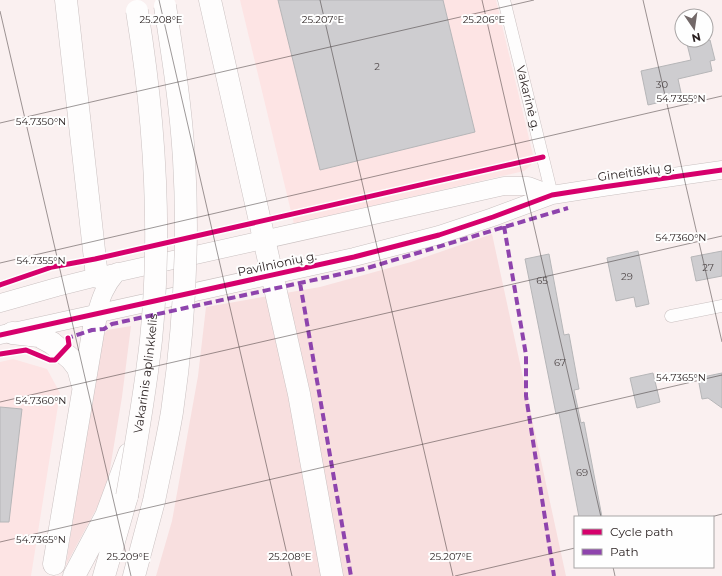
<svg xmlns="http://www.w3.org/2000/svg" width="722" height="576" font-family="Montserrat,sans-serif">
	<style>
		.built { fill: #fde4e4 }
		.green { fill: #f8dfdf }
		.building { fill: #cecdd0; stroke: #b6b6b8 }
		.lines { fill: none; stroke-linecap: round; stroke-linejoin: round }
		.street-casing { stroke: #cac1c1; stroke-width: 13 }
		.secondary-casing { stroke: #cac1c1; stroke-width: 19 }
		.highway-casing { stroke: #cac1c1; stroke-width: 23 }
		.street { stroke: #fefdfd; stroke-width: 12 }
		.secondary { stroke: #fefdfd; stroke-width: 18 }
		.highway { stroke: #fefdfd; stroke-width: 22 }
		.highway-bridge-casing { stroke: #cac1c1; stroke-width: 23; stroke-linecap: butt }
		.highway-bridge { stroke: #fefdfd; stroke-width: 22 }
		.quiet { stroke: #8e44ad; stroke-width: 4; stroke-dasharray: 8 4; stroke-linecap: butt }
		.cycleway-casing { stroke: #fefefe; stroke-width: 8 }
		.cycleway { stroke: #d6006c; stroke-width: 5 }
		.ticks { fill: none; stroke: #281f1f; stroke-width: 1; stroke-opacity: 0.45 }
		.labels { text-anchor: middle; stroke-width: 4; stroke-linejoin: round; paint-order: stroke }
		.number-label { font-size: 10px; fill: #524a4b }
		.street-label { font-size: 12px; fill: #281f1f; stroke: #fefefe }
		.ticks-label { font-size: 10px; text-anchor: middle; fill: #281f1f; stroke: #fefefe; stroke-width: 4; stroke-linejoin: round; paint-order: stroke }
	</style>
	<rect width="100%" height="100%" fill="#faf0f0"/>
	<path class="built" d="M240,0H496L533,155L531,165L524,171L294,224Z
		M13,359L47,369L60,393L31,576H0V362Z"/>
	<path class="green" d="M492,234L566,576H156L172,521L198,376L206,307L320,287L411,262Z
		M131,326L122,397L110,469L106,487L101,500L66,565L100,340L107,330Z"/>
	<path class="building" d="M278,0H443L475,132L320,170Z
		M686,40H710L715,60L710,61L712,71L678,79L682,97L648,105L641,71L691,60Z
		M638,251L649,304L636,307L634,297L616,301L607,258Z
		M722,251V276L696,281L691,257Z
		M549,254L564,335L569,334L579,389L574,390L581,423L584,422L602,517H579L559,413L556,414L525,259Z
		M653,373L660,402L637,408L630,378Z
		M722,373V408L708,398L702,399L698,378Z
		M0,407L22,409L9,522H0Z"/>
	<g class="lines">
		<defs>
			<g id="street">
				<path id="s1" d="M504,0L552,195"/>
				<path d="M671,316L722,306"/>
			</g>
			<path id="secondary" d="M0,303L57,287L97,277L504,186H528L552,195
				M96,315C101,297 105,286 117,272
				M0,335L354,257L439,235L493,217L552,195L603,187L722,170"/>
			<path id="highway" d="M66,0L97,277
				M210,0L299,394L332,576
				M12,333L39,336L52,343L71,359L78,368L83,386
				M54,564L96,315
				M74,576L106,516L129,454
				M104,576L127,496
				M134,576L154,501"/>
		</defs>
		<use href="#street" class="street-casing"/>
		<use href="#secondary" class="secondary-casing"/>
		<use href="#highway" class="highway-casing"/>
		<use href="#street" class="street"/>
		<use href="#secondary" class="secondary"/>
		<use href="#highway" class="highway"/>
		<defs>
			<g id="highway-bridge">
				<path id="s2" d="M127,496C136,445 145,393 151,340C162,230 155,121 137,11"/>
				<path d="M154,501C160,471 167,442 172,412C184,329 189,243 184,159C181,108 173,57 165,6"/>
			</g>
		</defs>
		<use href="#highway-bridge" class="highway-bridge-casing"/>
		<use href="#highway-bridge" class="highway-bridge"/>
		<path class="quiet" d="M504,226L526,355V396L554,576
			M300,283L351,576
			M68,341V338L92,330L104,329L112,324L364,269L568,208"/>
		<defs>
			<path id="cycleway" d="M0,285L52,267L95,259L543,157
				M0,335L354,257L439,235L493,217L552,195L603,187L722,170
				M0,354L26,350L50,360H55L69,345L68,338"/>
		</defs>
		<use href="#cycleway" class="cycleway-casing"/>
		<use href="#cycleway" class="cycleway"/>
	</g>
	<path class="ticks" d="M159,0L292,576M320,0L453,576M482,0L601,517M643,0L722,342M0,11L131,576M0,123L534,0M0,263L722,96M0,402L722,236M711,517L722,514M0,542L722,375M613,567L615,576M455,576L575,548"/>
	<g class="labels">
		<g class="number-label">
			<text x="377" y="70">2</text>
			<text x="662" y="88">30</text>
			<text x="708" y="271">27</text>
			<text x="627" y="280">29</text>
			<text x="542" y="284">65</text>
			<text x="560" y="366">67</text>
			<text x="582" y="476">69</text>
		</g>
		<g class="street-label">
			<text dy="4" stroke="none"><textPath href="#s1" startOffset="101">Vakarinė g.</textPath></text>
			<text transform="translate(636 172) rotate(-8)" y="4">Gineitiškių g.</text>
			<text transform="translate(277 264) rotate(-12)" y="4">Pavilnionių g.</text>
			<text dy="4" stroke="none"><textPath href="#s2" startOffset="124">Vakarinis aplinkkelis</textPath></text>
		</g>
	</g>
	<g class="ticks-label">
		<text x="161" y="23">25.208°E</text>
		<text x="323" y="23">25.207°E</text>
		<text x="484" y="23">25.206°E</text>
		<text x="681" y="102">54.7355°N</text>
		<text x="41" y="125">54.7350°N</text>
		<text x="681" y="241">54.7360°N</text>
		<text x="41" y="264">54.7355°N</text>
		<text x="681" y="381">54.7365°N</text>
		<text x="41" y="404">54.7360°N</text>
		<text x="41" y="543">54.7365°N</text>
		<text x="128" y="560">25.209°E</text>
		<text x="290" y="560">25.208°E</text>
		<text x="451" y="560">25.207°E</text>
	</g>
	<rect x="574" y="516" width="140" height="52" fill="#fefefe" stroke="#a8a5a5"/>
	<rect x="582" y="529" width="20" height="6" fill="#d6006c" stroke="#a8a5a5"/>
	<text x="610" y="536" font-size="12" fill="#281f1f">Cycle path</text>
	<rect x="582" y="549" width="20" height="6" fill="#8e44ad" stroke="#a8a5a5"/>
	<text x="610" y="556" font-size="12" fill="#281f1f">Path</text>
	<g transform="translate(694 28) rotate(167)"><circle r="19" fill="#fefefe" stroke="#a8a5a5"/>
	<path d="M0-3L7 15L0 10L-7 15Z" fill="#726868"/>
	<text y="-6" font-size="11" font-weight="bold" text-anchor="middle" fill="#281f1f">N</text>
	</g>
</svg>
